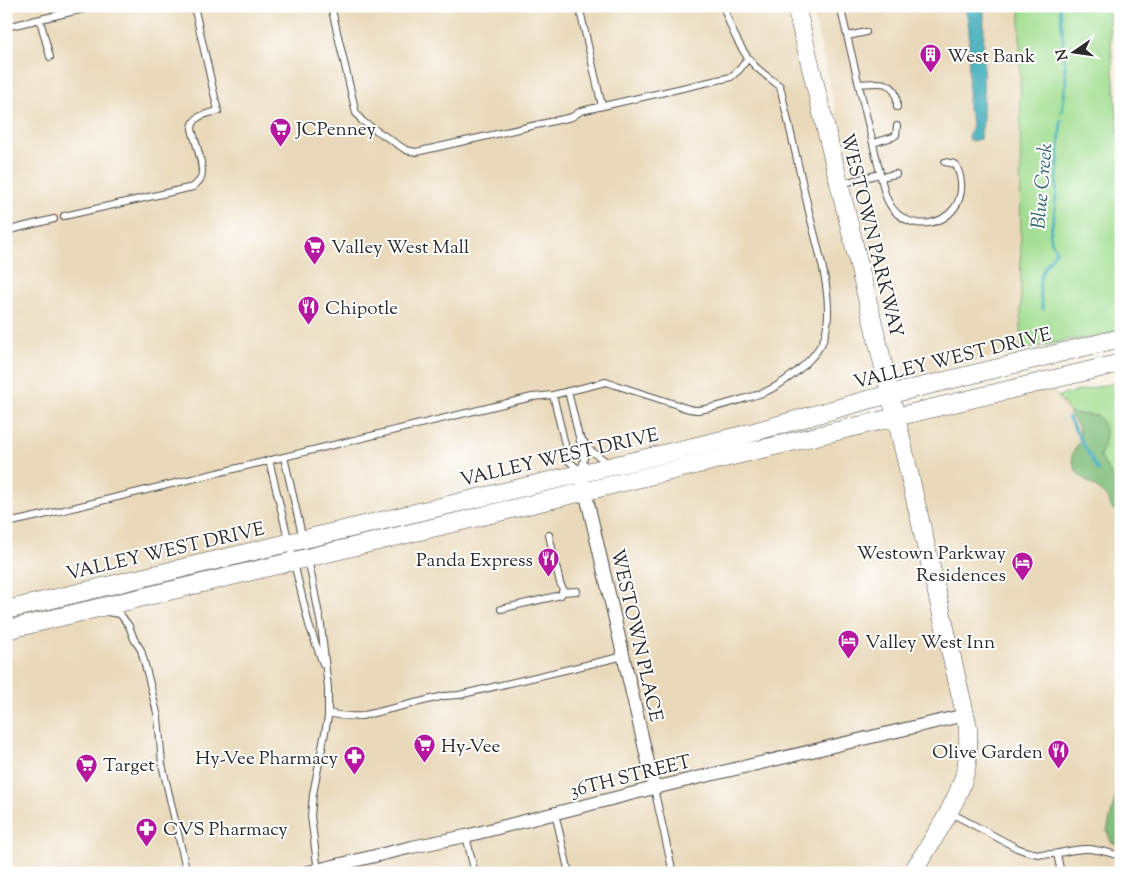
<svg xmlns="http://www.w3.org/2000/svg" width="1127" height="879" font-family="'Sorts Mill Goudy',serif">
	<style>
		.built { fill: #e9d9ba }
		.green { fill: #a2de91; stroke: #66845e }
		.forest { fill: #81bd7b; stroke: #567453 }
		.water { fill: #3babb8; stroke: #336b72 }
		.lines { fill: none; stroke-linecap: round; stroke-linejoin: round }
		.stream { stroke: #3babb8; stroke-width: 3 }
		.lane-casing { stroke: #494846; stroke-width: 8 }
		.street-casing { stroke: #494846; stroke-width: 14 }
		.secondary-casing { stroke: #494846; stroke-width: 19 }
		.lane { stroke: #fff; stroke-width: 6 }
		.street { stroke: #fff; stroke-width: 12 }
		.secondary { stroke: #fff; stroke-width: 18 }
		.labels { text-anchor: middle; stroke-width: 4; stroke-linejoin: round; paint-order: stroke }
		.poi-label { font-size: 19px; fill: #2b2b2b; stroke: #fff; text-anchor: start }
		.street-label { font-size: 19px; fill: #2b2b2b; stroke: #fff }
		.water-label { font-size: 20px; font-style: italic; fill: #32656a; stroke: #fff }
	</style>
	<rect width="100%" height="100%" fill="#fff"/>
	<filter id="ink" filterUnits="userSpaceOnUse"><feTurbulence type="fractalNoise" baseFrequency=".02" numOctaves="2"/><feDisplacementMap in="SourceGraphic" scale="10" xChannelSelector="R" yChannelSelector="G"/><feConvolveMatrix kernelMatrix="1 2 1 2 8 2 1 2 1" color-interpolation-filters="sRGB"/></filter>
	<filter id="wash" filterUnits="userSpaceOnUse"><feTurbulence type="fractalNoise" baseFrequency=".0096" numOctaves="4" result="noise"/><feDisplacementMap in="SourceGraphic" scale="20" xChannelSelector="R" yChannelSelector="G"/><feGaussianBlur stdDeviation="1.12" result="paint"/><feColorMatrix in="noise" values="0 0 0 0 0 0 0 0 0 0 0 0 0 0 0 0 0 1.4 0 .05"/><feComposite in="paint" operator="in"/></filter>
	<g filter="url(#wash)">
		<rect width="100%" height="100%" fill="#f5efde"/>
		<path class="built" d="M6,6H796L890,394L6,610Z
			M811,6H1020L1021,351L915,376L907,375L900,371L896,363Z
			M1048,381L1100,456L1121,491V873H6V630Z"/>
		<path class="green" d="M1020,6H1110L1109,18L1113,70L1121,163V330L1092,338L1068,340L1021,351Z
			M1121,381V491L1100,456L1106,437L1098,416L1070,413L1058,396Z"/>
		<path class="forest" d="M1070,413L1098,416C1110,431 1105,439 1100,456L1121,491V513L1112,509C1105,486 1086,486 1076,470C1073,466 1073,459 1072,454L1081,439L1078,426L1071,417Z
			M1121,773V846L1111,842L1107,831Z"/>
		<path class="water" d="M964,6H984L983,122L980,139L972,141L969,139L968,135L972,130L971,115L968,110L969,30L968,20Z"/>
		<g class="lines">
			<path class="stream" d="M1059,6L1061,15L1066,83L1062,111
				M1043,309C1040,294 1036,279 1046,265C1050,260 1053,257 1056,251L1054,246L1052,243L1050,235L1055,211L1061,120
				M1068,417L1098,471"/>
		</g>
	</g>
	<g filter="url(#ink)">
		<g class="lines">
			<defs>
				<path id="lane" d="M331,6L356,113L362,121L406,150L416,152L572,117L581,111L731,77L740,69L748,58
					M579,6L602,106
					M840,6L885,194C900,241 965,228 961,182C960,175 959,170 955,164L945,162
					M40,20L50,57
					M6,27L97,6
					M848,36L866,32
					M859,84C869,84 889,79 894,91C897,95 897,102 897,107
					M873,143L893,137L896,135L897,126
					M881,177L896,174
					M840,184L880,174
					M64,216L193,187C196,184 199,182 201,178C205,166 195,142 192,129C193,115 206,114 218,111L194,6
					M6,231L54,219
					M568,391L584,458L582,471
					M553,395L569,461L580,471
					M581,438L590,450L608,463
					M284,457L303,539
					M269,460L309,625L323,664
					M6,520L12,522L39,516L532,397L553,395L606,382L675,404C682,407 689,410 697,410C714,409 739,400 756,395C779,389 819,358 825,335C835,300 818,250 810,216C800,172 790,129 780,86C772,80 762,73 755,66C739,49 731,28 723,6
					M308,558L321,625L328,688V717L313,794L311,816L318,872
					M563,592L577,591
					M501,609L561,595L563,589L560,583L549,535
					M106,612L120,614L129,626L134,639L141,650L149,680L158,717L162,764L187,873
					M328,713C339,716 350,717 361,716L444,696L459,695L624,656
					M654,788L673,873
					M555,813L569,873
					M951,813L1017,848C1031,854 1045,856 1059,853C1068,851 1077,849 1086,849C1098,849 1110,853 1121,856
					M466,836L475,873
					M1057,854L1061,873"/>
				<path id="street" d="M581,473L654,788
					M304,873L412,847L466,836L654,788L965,715"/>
				<path id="secondary" d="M796,6L900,434L968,727C968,741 969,755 966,769C958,804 931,842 912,873
					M6,610L743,435L871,399L1121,338
					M6,630L1121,363"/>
			</defs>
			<use href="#lane" class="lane-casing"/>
			<use href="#street" class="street-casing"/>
			<use href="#secondary" class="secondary-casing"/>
			<use href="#lane" class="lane"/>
			<use href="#street" class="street"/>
			<use href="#secondary" class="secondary"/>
		</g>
	</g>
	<defs>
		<symbol id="building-pin" viewBox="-11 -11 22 30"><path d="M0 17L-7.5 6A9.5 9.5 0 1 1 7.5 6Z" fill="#b5179e" stroke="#fff"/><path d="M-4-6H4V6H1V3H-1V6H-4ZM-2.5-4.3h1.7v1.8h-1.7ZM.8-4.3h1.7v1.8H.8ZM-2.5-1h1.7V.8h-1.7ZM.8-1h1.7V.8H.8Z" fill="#fff"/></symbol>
		<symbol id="supermarket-pin" viewBox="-11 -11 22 30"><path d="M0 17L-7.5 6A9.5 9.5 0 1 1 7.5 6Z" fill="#b5179e" stroke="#fff"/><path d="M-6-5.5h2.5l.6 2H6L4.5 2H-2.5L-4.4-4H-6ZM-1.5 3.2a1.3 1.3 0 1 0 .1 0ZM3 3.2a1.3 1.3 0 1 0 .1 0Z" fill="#fff"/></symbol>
		<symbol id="restaurant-pin" viewBox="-11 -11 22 30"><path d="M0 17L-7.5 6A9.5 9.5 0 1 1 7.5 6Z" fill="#b5179e" stroke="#fff"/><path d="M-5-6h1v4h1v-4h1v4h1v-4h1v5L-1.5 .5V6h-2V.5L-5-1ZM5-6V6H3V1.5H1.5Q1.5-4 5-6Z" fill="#fff"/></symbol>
		<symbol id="hotel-pin" viewBox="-11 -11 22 30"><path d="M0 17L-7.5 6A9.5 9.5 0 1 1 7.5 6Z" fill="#b5179e" stroke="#fff"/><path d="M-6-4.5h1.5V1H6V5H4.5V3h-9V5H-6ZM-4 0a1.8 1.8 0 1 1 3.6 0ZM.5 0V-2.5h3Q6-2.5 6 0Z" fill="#fff"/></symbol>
		<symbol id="pharmacy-pin" viewBox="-11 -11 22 30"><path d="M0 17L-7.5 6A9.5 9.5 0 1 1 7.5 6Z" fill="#b5179e" stroke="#fff"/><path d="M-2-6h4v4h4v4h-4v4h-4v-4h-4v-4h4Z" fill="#fff"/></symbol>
	</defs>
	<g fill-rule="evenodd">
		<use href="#building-pin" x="918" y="42" width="25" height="34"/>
		<use href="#supermarket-pin" x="268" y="116" width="25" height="34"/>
		<use href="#supermarket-pin" x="302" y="234" width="25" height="34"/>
		<use href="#restaurant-pin" x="296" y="294" width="25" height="34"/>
		<use href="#restaurant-pin" x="536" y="546" width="25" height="34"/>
		<use href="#hotel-pin" x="1010" y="550" width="25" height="34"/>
		<use href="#hotel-pin" x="836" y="628" width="25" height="34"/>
		<use href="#supermarket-pin" x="412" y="732" width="25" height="34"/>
		<use href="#restaurant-pin" x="1046" y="738" width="25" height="34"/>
		<use href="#pharmacy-pin" x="342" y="744" width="25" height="34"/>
		<use href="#supermarket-pin" x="74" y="752" width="25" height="34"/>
		<use href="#pharmacy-pin" x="134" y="816" width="25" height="34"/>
	</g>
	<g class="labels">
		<g class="poi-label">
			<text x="947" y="62">West Bank</text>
			<text x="296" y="135">JCPenney</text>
			<text x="331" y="253">Valley West Mall</text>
			<text x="325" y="314">Chipotle</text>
			<text x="1006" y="559" text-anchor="end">Westown Parkway<tspan x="1006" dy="22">Residences</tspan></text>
			<text x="533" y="566" text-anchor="end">Panda Express</text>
			<text x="865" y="648">Valley West Inn</text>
			<text x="441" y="752">Hy-Vee</text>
			<text x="1043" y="758" text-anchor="end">Olive Garden</text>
			<text x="338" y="764" text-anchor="end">Hy-Vee Pharmacy</text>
			<text x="103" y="771">Target</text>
			<text x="163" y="835">CVS Pharmacy</text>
		</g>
		<g class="street-label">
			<text transform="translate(873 235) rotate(76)" y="7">WESTOWN PARKWAY</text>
			<text transform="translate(952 357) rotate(-14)" y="7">VALLEY WEST DRIVE</text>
			<text transform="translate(559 456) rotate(-13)" y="7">VALLEY WEST DRIVE</text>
			<text transform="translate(165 550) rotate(-13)" y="7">VALLEY WEST DRIVE</text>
			<text transform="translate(638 635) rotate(77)" y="7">WESTOWN PLACE</text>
			<text transform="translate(630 775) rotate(-14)" y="7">36TH STREET</text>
		</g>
		<g class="water-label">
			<text transform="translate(1041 186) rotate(-85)" y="7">Blue Creek</text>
		</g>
	</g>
	<rect width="1127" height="879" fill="none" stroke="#fff" stroke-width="25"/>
	<g transform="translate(1074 52) rotate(257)" stroke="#ffffff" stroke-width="4" paint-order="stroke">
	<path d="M0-4L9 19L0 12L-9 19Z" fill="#2b2b2b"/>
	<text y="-8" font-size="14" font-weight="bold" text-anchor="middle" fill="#2b2b2b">N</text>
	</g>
</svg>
